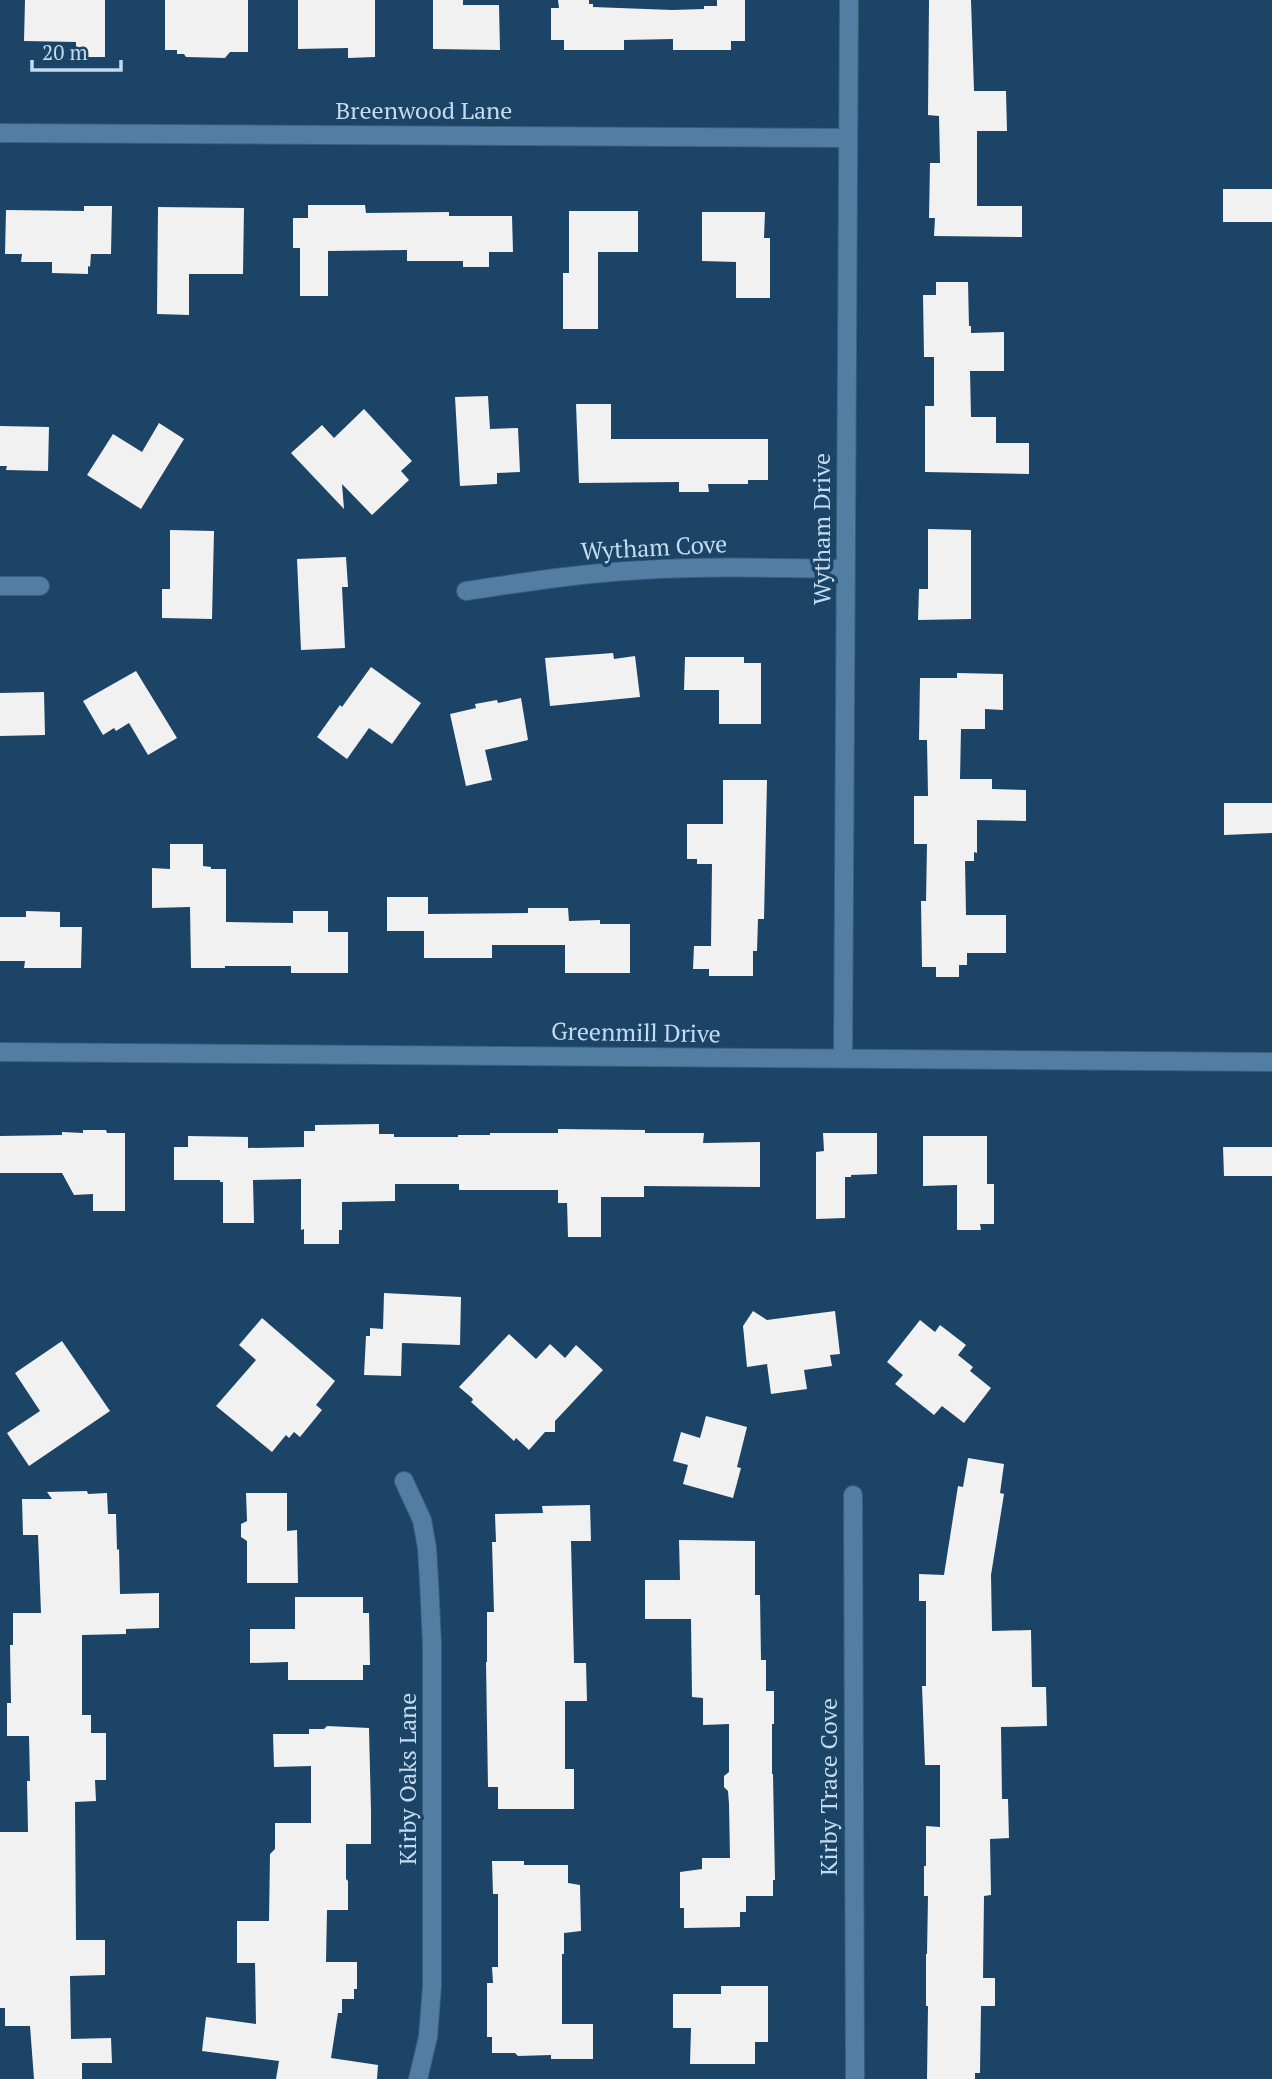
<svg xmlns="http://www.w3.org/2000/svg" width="1272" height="2079" font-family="'PT Serif',serif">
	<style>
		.building { fill: #f1f1f1 }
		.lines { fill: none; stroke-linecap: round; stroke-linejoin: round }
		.minor-casing { stroke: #3b5f7c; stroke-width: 20 }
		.minor { stroke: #537ea3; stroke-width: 18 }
		.labels { text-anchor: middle; stroke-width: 7; stroke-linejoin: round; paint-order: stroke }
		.street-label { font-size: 24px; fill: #c4daef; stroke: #1b4466 }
	</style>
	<rect width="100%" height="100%" fill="#1b4466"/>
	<path class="building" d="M25,0H105V57H76V42L24,41Z
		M165,0H248V52H230L225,58L186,57L184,54H177V50H165Z
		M298,0H375V57L348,58V48L298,49Z
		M433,0H463V5H499L500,50L433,49Z
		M558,0H589V4H593V7L672,10L704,9V6H717V0H745V41H731V50H673V39L624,40V50H564V40H551V8H559Z
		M929,0H971L974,91H1006L1007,131H977V206H1022V237L934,236L935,218H929L930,163H940L939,116L928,115Z
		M1223,189H1272V222H1223Z
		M308,205H365L366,213L449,212V216H512L513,252H489V267H463V261H407V250L328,251V296H300V248H293V218H308Z
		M84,206H112L111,254H91L90,267L88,266V274L52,273V262H21L22,254H5L6,210L84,211Z
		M158,207L244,208L243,274H189V315L157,314Z
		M569,211H638V252H598V329H563V273H569Z
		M702,212H765L764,238H770V298H736V262L702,261Z
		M936,282H968L969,326H971V333L1004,332V371H970L971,417H996V443H1029V474L925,472V406H934V357H924L923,295H936Z
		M488,396L490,429L518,428L520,472L497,473V484L460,486L455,397Z
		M576,404H611V439H768V480H748V484H708L709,492H679V482L579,483Z
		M364,409L412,461L401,471L409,480L372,515L342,484L344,509L291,453L322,425L334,438Z
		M159,423L184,439L141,509L87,475L113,434L142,452Z
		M0,426L49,427L48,471L6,470L7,466H0Z
		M928,529L971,530V619L918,620L919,589H928Z
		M170,530L214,531L212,619L162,618V589H170Z
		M346,557L348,587H342L345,648L301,650L297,559Z
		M613,653L614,659L635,656L640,697L550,706L545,658Z
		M685,657H744V663H761V724H719V690H684Z
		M371,667L421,703L392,744L369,728L347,759L317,737L340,705L342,707Z
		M136,671L177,738L148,755L129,723L116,731L114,728L103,735L83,701Z
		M957,673L1003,674V710L985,709V729H961L960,779H992V789L1026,790V821L977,820V853L974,852V861H965L966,915H1006V953H967V965H959V977H936V967H922L921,901H926L927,844H914V796H928L927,740H919L920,678H957Z
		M44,692L45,735L0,736V693Z
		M521,698L528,740L485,750L492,780L466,786L450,714L476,708L475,704L497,700L498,703Z
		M723,780H767L764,919H758L757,951H753V976H709V969H693L694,946H711L712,864H697V859H687V824H723Z
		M1224,803H1272V833L1224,835Z
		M170,844H203V866L211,867V869H226V922L293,923V911H328V932H348V973H291V966H225V968H191L190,907L152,908V868L170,869Z
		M387,897H428V914L528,913V908H568L569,921L600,920V924H630V973H565V945H492V958H424V931H387Z
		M26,911L60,912V927H82L81,968H24L25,961H0V917H26Z
		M379,1124V1134H394V1137H458V1135H490V1133H558V1129L645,1130V1133H704L703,1143L760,1142V1187L644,1186V1197H601V1237H568L567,1203H558V1190H459V1184H395V1201L342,1202V1230H339V1244H304V1229L301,1230V1179L253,1180L254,1223H223V1182H220V1180H174V1147H188V1136L248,1137V1148L304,1147V1131H315V1125Z
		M83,1130H106L107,1133H125V1211H93V1194L74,1195L62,1173H0V1136L62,1135V1132L83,1133Z
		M823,1133H877V1174L851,1175V1177H845V1218L816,1219V1152L824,1151Z
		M923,1136H987V1184H994V1224H980L981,1230H957V1185L923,1186Z
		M1223,1147H1272V1176H1224Z
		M384,1293L461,1297L460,1345L402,1343L401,1376L364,1375L366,1336H370V1328L383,1329Z
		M753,1311L767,1320L835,1311L840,1354L830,1355L832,1366L804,1370L807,1389L771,1394L767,1364L747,1367L743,1326Z
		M262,1318L335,1381L316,1405L322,1410L300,1437L294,1432L289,1438L286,1435L272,1452L216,1406L256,1360L239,1345Z
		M920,1320L935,1332L940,1325L966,1345L958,1355L973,1367L970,1371L991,1388L964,1423L942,1406L934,1415L895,1384L903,1375L887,1362Z
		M509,1334L536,1359L550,1344L565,1358L576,1345L603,1370L555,1421V1432H545L529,1450L516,1438L514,1441L471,1402L473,1400L472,1398L459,1387Z
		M62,1341L110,1411L29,1466L7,1433L40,1411L15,1373Z
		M706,1416L747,1427L737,1467L741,1468L733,1498L683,1484L688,1465L673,1461L681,1432L700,1438Z
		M968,1458L1004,1464L1000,1493L1004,1494L991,1575L992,1631L1031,1630L1032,1687H1046L1047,1726L1001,1727L1002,1799H1008L1009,1838L990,1839L991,1895L984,1896L983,1978H995V2006H981L980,2073H975V2079H927L928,2006H926V1954H927L928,1896H924V1866H926V1826L940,1827V1765H925L922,1686H926V1601H919V1574L944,1575L958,1486L963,1487Z
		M87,1491L88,1494L107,1493L108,1514H116L117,1550L119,1549L120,1594L159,1593V1628L126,1629V1634L82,1635V1715H91V1733H106V1780H95L96,1801L75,1802L76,1940H105V1975L70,1976L71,2039L111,2038L112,2063H82V2079H34L30,2026H5V2008H0V1832H28L27,1781H30L29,1736H7V1703H11L10,1645H13V1613H41L38,1535H23L22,1499H52L47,1492Z
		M246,1493H287V1531L297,1530L298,1583H247V1541L241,1537V1524L247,1521Z
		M590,1505L591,1541H571L574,1663H586L587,1701H565V1769H574V1809H498V1787H488L486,1662H487V1612H494L492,1542H496L495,1514L543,1513L542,1506Z
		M679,1540L755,1541V1595H760L761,1660H766V1691H774V1724H772V1774H773L775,1880H773V1896H746V1912H740V1927L684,1928V1908H680V1872L702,1869V1858H730L729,1804L728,1791L724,1787V1776L729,1772V1724L703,1725V1698L692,1697L691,1619H645V1580H680Z
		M295,1597H363V1613H369L370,1665H363V1680H288V1662L250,1663V1629H295Z
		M327,1726L369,1728L371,1811V1844H346V1879L348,1881V1910H327L326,1962H357V1989H354V1999H342V2013H338L331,2058L378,2065L377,2079H276L279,2061L202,2051L206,2017L256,2024L255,1963H237V1921H269L270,1854L275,1849V1823H311V1766L274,1767L273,1734H309V1729H324Z
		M492,1861H524V1865H568V1883L580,1885L581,1931L564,1933V1954H562V2024H593V2059H551V2055L518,2056L515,2053H492V2037H487V1983H493L492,1967H498V1894H493Z
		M721,1986H768V2042H755V2064H690L691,2028H673V1994H721Z"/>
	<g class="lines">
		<defs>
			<path id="minor" d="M0,133L848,138
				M0,586H40
				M466,591C525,582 583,573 642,570C710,566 778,568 846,569
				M0,1052L1272,1062
				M843,1059L849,0
				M404,1481L422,1520L427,1548L429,1581L432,1644V1986L428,2037L418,2079
				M853,1495L855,2079"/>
		</defs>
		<use href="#minor" class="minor-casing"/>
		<use href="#minor" class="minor"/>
	</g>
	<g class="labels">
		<g class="street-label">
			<text x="424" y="119">Breenwood Lane</text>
			<text transform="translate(822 529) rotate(-90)" y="8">Wytham Drive</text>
			<text transform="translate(654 548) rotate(-3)" y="8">Wytham Cove</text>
			<text transform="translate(636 1033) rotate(1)" y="8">Greenmill Drive</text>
			<text transform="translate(408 1779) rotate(-90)" y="8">Kirby Oaks Lane</text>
			<text transform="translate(829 1787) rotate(-90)" y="8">Kirby Trace Cove</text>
		</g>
	</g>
	<path d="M32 60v10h89v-10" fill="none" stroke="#c4daef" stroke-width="3.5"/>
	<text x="42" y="60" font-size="21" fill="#c4daef" stroke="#1b4466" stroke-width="5" paint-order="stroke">20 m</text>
</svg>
